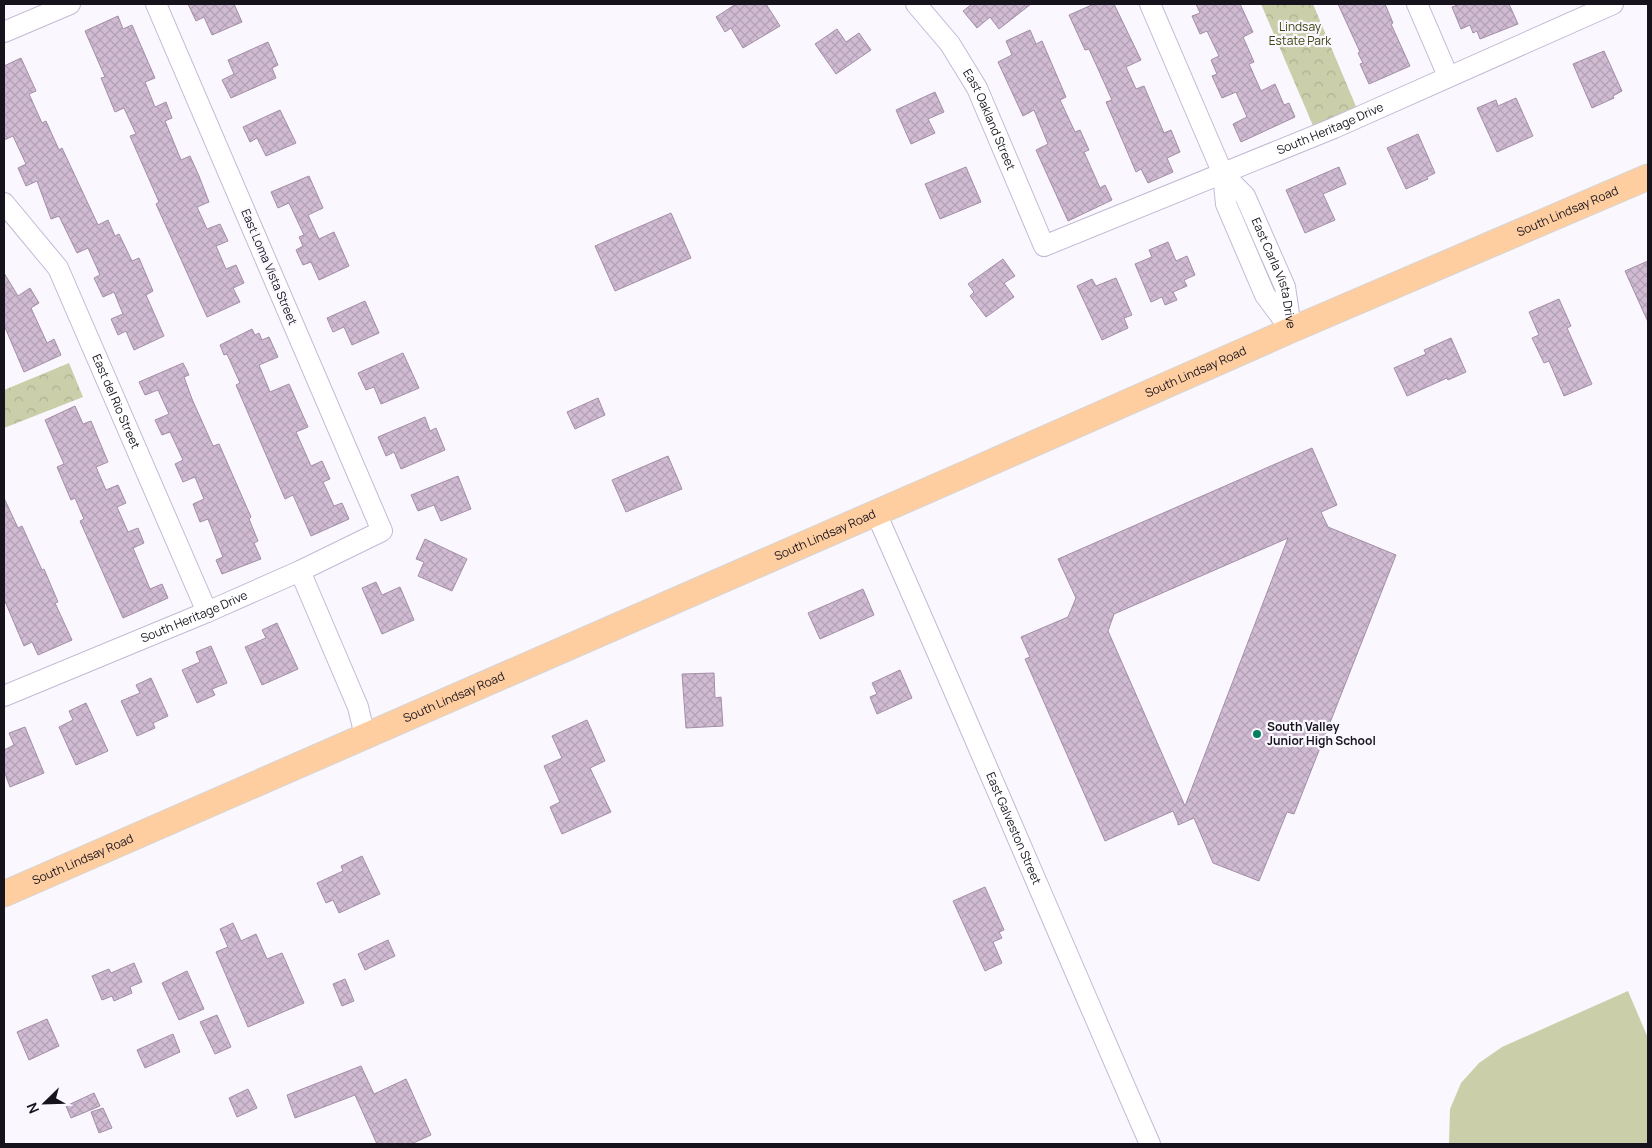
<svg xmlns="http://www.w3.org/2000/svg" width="1652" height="1148" font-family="Manrope,sans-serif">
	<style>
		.forest { fill: url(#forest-crowns) }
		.pitch { fill: #cacfaa }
		.building { fill: url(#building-cross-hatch); stroke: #a38fa6; fill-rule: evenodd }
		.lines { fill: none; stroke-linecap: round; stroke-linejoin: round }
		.minor-casing { stroke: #c3b9d5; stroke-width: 22 }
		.major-casing { stroke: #d5d5d6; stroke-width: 27 }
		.minor { stroke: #fff; stroke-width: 20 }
		.major { stroke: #fecea1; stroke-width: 25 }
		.poi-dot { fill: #037f5e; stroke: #faf8fe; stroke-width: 2 }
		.labels { text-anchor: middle; stroke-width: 4.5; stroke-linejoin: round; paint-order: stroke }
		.park-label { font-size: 12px; fill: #3f430e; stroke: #faf8fe }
		.street-label { font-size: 12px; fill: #17131d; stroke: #faf8fe }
		.poi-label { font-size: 12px; font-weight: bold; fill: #17131d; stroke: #faf8fe; text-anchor: start }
	</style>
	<defs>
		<pattern id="forest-crowns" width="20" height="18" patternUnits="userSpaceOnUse" patternTransform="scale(1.25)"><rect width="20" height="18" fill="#cacfaa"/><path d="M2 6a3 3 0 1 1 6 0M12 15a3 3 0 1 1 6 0" fill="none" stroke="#adb192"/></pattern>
		<pattern id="building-cross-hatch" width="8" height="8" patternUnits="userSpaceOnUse" patternTransform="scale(1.25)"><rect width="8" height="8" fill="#d0bbd3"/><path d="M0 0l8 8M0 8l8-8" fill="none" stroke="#b2a0b5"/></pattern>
	</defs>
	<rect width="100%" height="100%" fill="#faf8fe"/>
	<path class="forest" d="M1261,4H1313L1360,116L1317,135Z
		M69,363L83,397L4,428V390Z"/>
	<path class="pitch" d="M1628,991L1648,1038V1144H1449L1450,1109L1461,1083L1479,1063L1502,1047Z"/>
	<path class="building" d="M188,4H234L242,22L212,35L204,17L196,21Z
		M736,4H766L780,26L743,48L731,28L725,32L716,17Z
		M972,4H1031L999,29L990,17L977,28L963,11Z
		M1094,4H1114L1141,60L1126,67L1136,89L1144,86L1164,133L1171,130L1180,152L1167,158L1173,172L1148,183L1141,169L1136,172L1106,102L1112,100L1089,49L1085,50L1069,15Z
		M1196,4H1240L1253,32L1243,37L1254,62L1249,64L1261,91L1275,84L1284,105L1289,103L1295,117L1241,142L1233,124L1247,117L1236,92L1222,98L1212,76L1217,74L1211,60L1219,56L1207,31L1200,34L1192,16L1200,13Z
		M1338,4H1385L1393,23L1391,24L1410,66L1369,84L1360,64L1363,63L1358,53L1360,52Z
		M1460,4H1509L1518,24L1480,39L1477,31L1473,33L1470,25L1461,29L1452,7Z
		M118,16L123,29L132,25L155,78L145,82L155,107L166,102L172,118L165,121L181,160L190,156L199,176L209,202L197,207L207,229L220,224L228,241L216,246L226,269L236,265L244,283L233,288L240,302L207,317L156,204L159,202L130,136L136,134L124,108L115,112L101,78L105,77L85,31Z
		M837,29L846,42L859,33L871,50L836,74L815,44Z
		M1030,30L1036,44L1042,41L1066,97L1060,100L1075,132L1080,130L1089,150L1084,152L1100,188L1105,185L1112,200L1068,221L1036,150L1048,144L1034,110L1023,116L998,62L1012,55L1006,41Z
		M268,42L278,65L272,68L276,78L231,98L222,80L234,74L228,60Z
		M1604,51L1622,91L1613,96L1614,98L1592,108L1573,64Z
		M21,58L36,91L29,94L42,123L46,121L59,150L62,148L98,225L108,220L115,236L119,234L132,261L139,258L153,291L146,295L164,336L134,350L126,331L118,335L111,319L123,314L114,292L103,297L94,278L100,275L88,248L77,253L59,216L51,219L37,181L26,186L18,168L26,164L13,136L4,140V66Z
		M935,92L944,112L928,119L935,133L911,144L896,110Z
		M1516,98L1533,136L1497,152L1477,108L1496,100L1498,106Z
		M280,110L296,143L266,156L257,138L250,142L243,127Z
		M1418,134L1435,173L1427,177L1428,179L1406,189L1387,148Z
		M966,167L981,202L940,219L925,184Z
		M1339,167L1346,184L1323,194L1335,220L1305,233L1286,190Z
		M309,176L323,208L308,215L319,239L334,232L349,266L319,280L311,262L303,265L296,250L303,246L299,237L304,235L289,203L278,208L271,192Z
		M671,213L691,258L615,291L595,246Z
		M1168,242L1176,261L1187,256L1195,275L1184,280L1187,286L1173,292L1177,300L1165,305L1162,297L1151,302L1135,264L1152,257L1149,250Z
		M1003,259L1015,276L1004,283L1014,297L986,317L970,296L974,292L968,284Z
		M1648,261V322L1625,271Z
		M4,273L18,296L30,288L39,303L31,308L47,343L54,339L61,355L24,372L4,325Z
		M1116,278L1132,315L1124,318L1128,328L1102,340L1077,286L1092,279L1096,286Z
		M1559,299L1571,326L1567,328L1592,384L1564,396L1549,361L1544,363L1532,338L1539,335L1529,312Z
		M365,301L379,333L352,345L344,327L333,332L327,318Z
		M252,329L255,335L259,333L262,340L269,337L278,357L259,365L270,392L289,384L308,427L296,432L311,466L322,461L330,479L323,482L334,506L342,503L349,519L311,536L293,495L285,499L236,385L240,383L227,354L224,355L220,345Z
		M1451,338L1466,372L1448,380L1447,378L1407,396L1394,368L1426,354L1424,350Z
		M403,353L419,388L381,404L374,387L366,390L358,373Z
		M183,363L189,375L184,377L192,399L213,446L219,444L251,517L249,519L258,541L254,543L261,559L222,574L216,560L223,557L208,519L200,522L193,504L204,499L195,477L183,482L175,464L183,460L170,432L162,435L155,420L169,414L158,390L145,395L139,382Z
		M598,398L605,415L575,429L567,412Z
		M75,406L83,424L91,421L108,462L96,467L106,490L118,485L126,503L117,507L128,532L138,528L144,543L133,548L150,589L162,584L168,598L123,618L80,521L84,519L75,498L71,500L57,467L64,464L45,420Z
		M425,417L430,431L436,428L445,450L401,469L394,452L386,456L378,437Z
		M1312,448L1337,505L1321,512L1328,527L1396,555L1294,814L1287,812L1259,881L1213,863L1194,818L1178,825V823L1173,811L1105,841L1025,659L1030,657L1021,637L1068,617L1076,598L1058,559ZM1288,538L1185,806L1108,631L1114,614Z
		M668,456L682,489L626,512L612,480Z
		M458,476L471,509L441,521L434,505L418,511L411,495Z
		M4,498L18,528L22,526L42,570L44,569L58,602L55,603L72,640L38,655L32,642L24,646L4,599Z
		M425,539L467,559L452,591L418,576L424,562L416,559Z
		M376,582L382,595L400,587L414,620L382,634L362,588Z
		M863,589L874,615L820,639L808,613Z
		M277,623L298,669L262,685L245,647L266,638L262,630Z
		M211,646L227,683L212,689L215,695L197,703L182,670L200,662L196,652Z
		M900,670L912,698L877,714L870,697L877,694L872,683Z
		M714,673L715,698L721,697L723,726L686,728L682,674Z
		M151,678L168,716L153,723L155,728L137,736L121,701L140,693L136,685Z
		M86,703L108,751L76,765L59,727L73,720L69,711Z
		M587,720L605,761L590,768L611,812L562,834L550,807L560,802L544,766L562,758L552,736Z
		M25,727L44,773L10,787L4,771V750L14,745L9,733Z
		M362,856L380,894L339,913L333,900L326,903L317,883L343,871L341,866Z
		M985,887L1004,930L999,932L1002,938L993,942L1002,963L985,971L953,901Z
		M233,923L241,941L256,934L267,959L282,953L304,1003L248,1027L216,952L228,947L220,929Z
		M388,940L395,956L365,970L358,954Z
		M134,963L142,982L130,987L132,993L114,1001L112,996L102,1000L92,976L109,969L111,973Z
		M187,971L204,1009L179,1020L162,983Z
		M345,979L354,1001L342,1006L333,984Z
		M217,1015L231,1047L215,1054L200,1022Z
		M47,1019L59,1046L29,1060L17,1032Z
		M173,1034L180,1052L145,1068L137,1050Z
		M361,1066L374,1094L406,1079L431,1135L411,1144H377L355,1095L295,1118L287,1095Z
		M248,1089L257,1108L237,1117L229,1098Z
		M94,1093L100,1106L71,1118L66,1106Z
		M103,1108L112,1128L99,1133L91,1112Z"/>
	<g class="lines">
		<defs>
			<g id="minor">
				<path id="s1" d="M916,4L950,44L977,88L1044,246L1334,128L1613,4"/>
				<path d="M1150,4L1223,174L1226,204L1265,295L1291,330"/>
				<path d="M1417,4L1448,76"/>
				<path d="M4,32L70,4"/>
				<path id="s2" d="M1223,174L1245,196L1285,287L1291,327"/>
				<path id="s3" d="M4,203L58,268L207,612"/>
				<path id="s4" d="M876,513C969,722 1058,934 1150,1144"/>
				<path d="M300,571L358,707L365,736"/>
				<path id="s5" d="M4,696L207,612L300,571L382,531L156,4"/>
			</g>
			<g id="major">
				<path id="s6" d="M4,894L965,474L1291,330L1648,177"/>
			</g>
		</defs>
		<use href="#minor" class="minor-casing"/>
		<use href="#major" class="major-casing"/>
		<use href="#minor" class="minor"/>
		<use href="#major" class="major"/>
	</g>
	<circle class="poi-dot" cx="1257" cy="734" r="5"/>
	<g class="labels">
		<g class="park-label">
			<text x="1300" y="31">Lindsay<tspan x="1300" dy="14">Estate Park</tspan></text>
		</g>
		<g class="street-label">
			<text dy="4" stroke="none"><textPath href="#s1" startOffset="138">East Oakland Street</textPath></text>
			<text dy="4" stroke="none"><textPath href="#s1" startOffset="585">South Heritage Drive</textPath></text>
			<text dy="4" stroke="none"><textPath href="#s6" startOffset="1706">South Lindsay Road</textPath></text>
			<text transform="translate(269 267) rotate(67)" y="4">East Loma Vista Street</text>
			<text dy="4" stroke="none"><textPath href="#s2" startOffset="114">East Carla Vista Drive</textPath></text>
			<text dy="4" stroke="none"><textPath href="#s6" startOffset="1301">South Lindsay Road</textPath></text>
			<text dy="4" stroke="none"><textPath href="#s3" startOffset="230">East del Rio Street</textPath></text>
			<text dy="4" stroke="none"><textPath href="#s6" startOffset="896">South Lindsay Road</textPath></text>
			<text dy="4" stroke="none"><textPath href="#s5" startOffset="206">South Heritage Drive</textPath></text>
			<text dy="4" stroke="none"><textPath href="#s6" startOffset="491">South Lindsay Road</textPath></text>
			<text dy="4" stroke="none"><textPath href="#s4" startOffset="344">East Galveston Street</textPath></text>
			<text dy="4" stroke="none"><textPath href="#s6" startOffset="86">South Lindsay Road</textPath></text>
		</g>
		<g class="poi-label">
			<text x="1267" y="731">South Valley<tspan x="1267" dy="14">Junior High School</tspan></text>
		</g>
	</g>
	<rect width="1652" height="1148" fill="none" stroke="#17131d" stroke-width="10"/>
	<g transform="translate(45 1103) rotate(247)" stroke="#faf8fe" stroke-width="4" paint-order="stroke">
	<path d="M0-4L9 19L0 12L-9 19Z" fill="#17131d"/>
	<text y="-8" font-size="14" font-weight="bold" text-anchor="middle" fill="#17131d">N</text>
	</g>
</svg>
